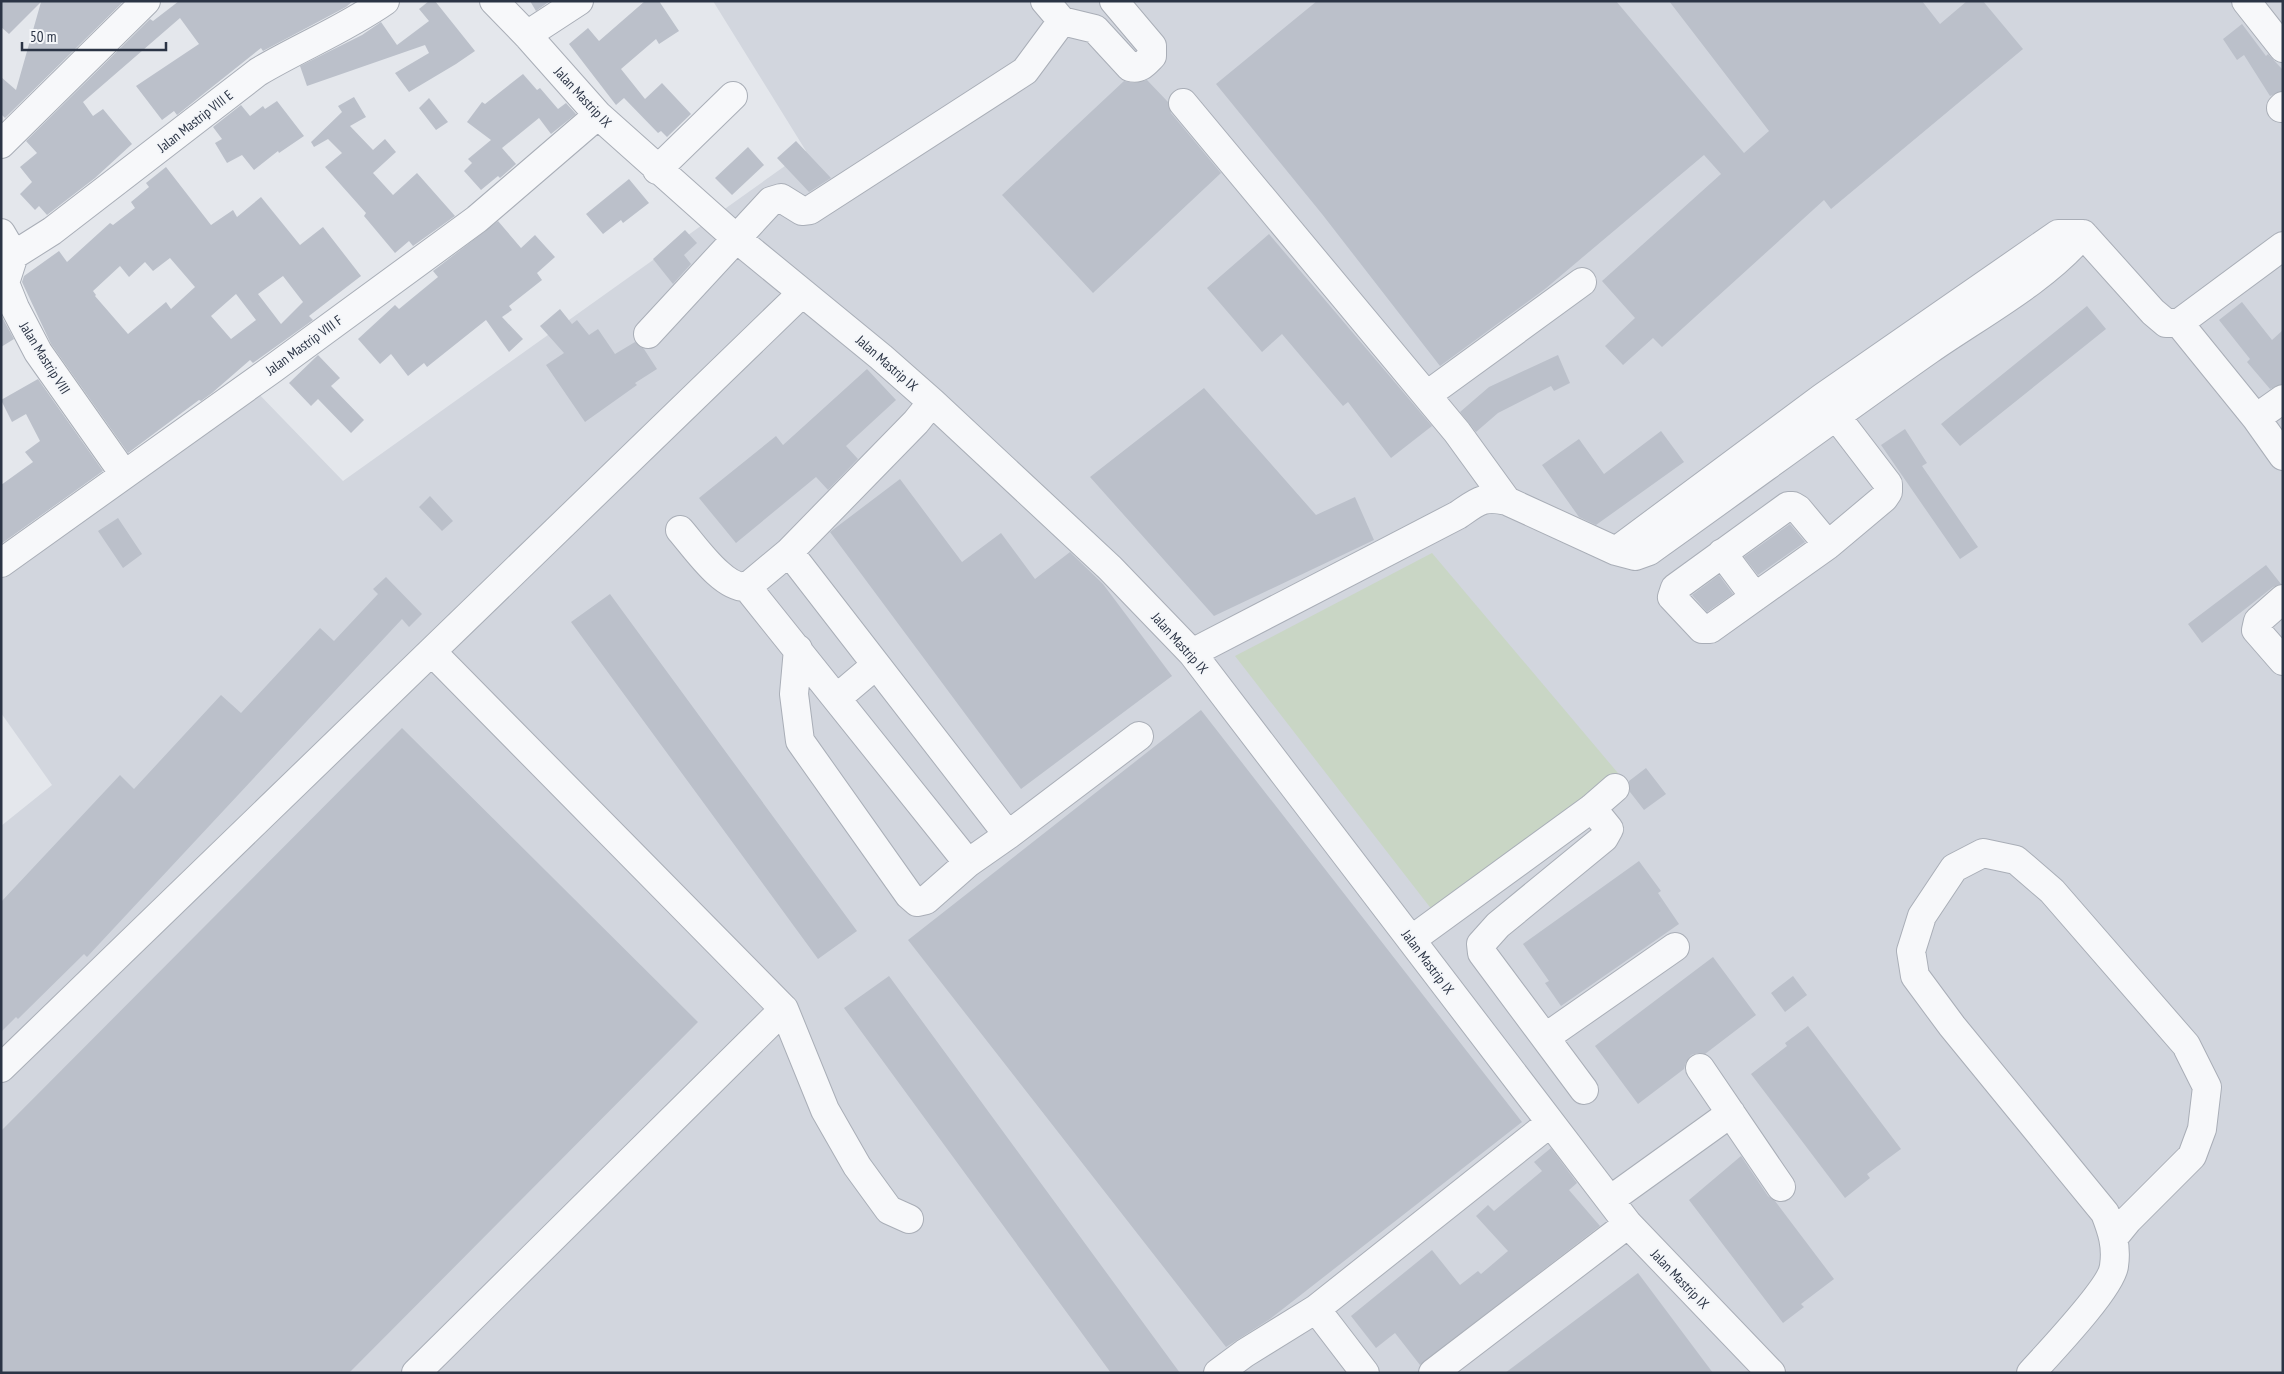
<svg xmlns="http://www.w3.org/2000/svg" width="2284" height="1374" font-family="'PT Sans Narrow',sans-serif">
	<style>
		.built { fill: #d2d6de }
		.green { fill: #c9d6c5 }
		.building { fill: #bbc0ca; fill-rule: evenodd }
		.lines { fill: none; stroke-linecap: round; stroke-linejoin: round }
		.minor-casing { stroke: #a9aeb7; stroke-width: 30 }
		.minor { stroke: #f7f8fa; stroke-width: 28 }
		.labels { text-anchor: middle; stroke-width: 4; stroke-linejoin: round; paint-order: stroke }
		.street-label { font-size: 14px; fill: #2b3445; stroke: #f4f6f9 }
	</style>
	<rect width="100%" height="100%" fill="#e4e7ec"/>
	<path class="built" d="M713,1H2283V1373H1V826L52,785L1,713V571L251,386L343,481L806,151Z"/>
	<path class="green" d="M1432,553L1623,779L1436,915L1235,656Z"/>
	<path class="building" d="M1,1H124L5,118L1,114V77L16,90L41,2L9,34L1,27Z
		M179,1H353L346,7L263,51L261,48L177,115L174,111L162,120L136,86L199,44L180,18L83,102L93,116L103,109L132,144L95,178L47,215L39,206L35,210L20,194L32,182L20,167L37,153L26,141L150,19L153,21Z
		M429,1H435L475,51L456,64L409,92L395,73L429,53L425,45L307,86L300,66L362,35L381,22L397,45L429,21L419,9Z
		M530,1H550L536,11Z
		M645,1H659L679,31L659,44L656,39L621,69L645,99L662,83L691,114L667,137L661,131L658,133L624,98L616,105L569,44L588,28L599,41Z
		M1317,1H1616L1744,153L1769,131L1669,1H1922L1940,24L1967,1H1983L2023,49L1831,209L1824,200L1662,347L1653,338L1623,365L1605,346L1635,318L1602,281L1721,174L1704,155L1545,289L1440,366L1322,214L1216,84Z
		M2242,24L2266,56L2268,54L2283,70V91L2270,96L2244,55L2237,60L2223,39Z
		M523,74L537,90L540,88L558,109L566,103L576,114L551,134L539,118L502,148L516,164L500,178L498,176L481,190L464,171L472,163L468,159L491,140L467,122L482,102L485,104Z
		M1147,80L1168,102L1171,113L1221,173L1093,293L1002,195L1124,81L1134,83Z
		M354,97L366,117L350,126L373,150L385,139L396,152L373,173L393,195L417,173L455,216L413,246L409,241L395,253L364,216L366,213L325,167L342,153L328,139L314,147L311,142L342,112L338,106Z
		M429,98L448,122L436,130L419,108Z
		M277,101L304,136L279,153L278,151L254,170L242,155L227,163L215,143L222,139L213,127L241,105L250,116L263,106L265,109Z
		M796,141L831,178L809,192L777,158Z
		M748,147L764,165L732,195L715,178Z
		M166,167L211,225L233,210L237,217L261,197L300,245L323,227L361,276L309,316L313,320L253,363L250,360L212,393L201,401L199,400L128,453L51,344L22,282L24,276L59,251L67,262L110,223L113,225L135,208L131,202L149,187L146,183ZM170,258L195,287L171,309L166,302L128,334L95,296L96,295L93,291L120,266L129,277L145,262L153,271ZM283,276L303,302L281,324L258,294ZM236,294L256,320L231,339L211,316Z
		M629,179L649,203L623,223L621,220L603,234L586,214Z
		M498,221L521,248L535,235L555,257L537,273L542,280L509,306L512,310L502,317L523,339L509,352L486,320L427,367L424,363L408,376L391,354L380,364L358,339L395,305L399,309L438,277L433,271Z
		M685,230L697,243L684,255L691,264L673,284L653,259Z
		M1269,234L1432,426L1391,458L1348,402L1343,406L1282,334L1262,352L1207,288Z
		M2242,302L2272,340L2283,330V384L2270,389L2247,362L2250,359L2219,320Z
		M2087,306L2106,329L1960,446L1941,424Z
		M560,309L572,324L577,320L589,335L598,329L615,354L635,342L644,349L657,369L635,383L637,385L585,422L546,365L564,353L540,326Z
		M1,315L14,339L1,347Z
		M318,355L340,378L331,386L364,420L351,433L318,399L311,406L289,383Z
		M1558,355L1570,383L1554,391L1551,386L1498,413L1476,432L1460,412L1489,387Z
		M867,369L896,400L846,446L858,459L828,490L816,477L736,543L699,498L776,436L783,445Z
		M38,379L103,471L1,544V485L33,462L25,452L40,441L26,414L12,422L1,400Z
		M1204,388L1316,515L1355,497L1374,540L1214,616L1090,477Z
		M1905,429L1927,463L1922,466L1978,547L1960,559L1881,445Z
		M1661,431L1684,462L1596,525L1579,517L1542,465L1579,439L1604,474Z
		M900,479L962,562L1001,533L1035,579L1070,552L1103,584L1172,676L1021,789L830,532Z
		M430,496L453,521L442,531L419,507Z
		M118,518L142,554L123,568L98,531Z
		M1790,524L1805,542L1758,575L1744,557Z
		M2266,565L2281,584L2273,587L2202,643L2188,624Z
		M1719,575L1733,594L1707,612L1692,595Z
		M386,577L422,614L409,627L402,619L87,957L84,954L18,1019L16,1017L1,1032V902L120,775L134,789L221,695L241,713L320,628L334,641L378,594L373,589Z
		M610,594L857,931L818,959L571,622Z
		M1201,710L1522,1122L1270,1319L1226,1347L908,940Z
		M402,728L698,1022L349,1373H1V1131Z
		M1646,768L1666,794L1644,810L1630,792L1629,781Z
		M1639,861L1661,891L1658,893L1679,924L1561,1006L1545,983L1549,981L1523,944Z
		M1713,957L1756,1015L1705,1054L1698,1053L1691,1055L1686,1062L1684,1069L1638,1104L1595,1046Z
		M889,976L1180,1373H1111L844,1008Z
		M1793,976L1807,995L1785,1012L1771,993Z
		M1808,1026L1901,1149L1867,1174L1870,1178L1845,1198L1751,1074L1787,1046L1785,1043Z
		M1551,1148L1577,1183L1569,1190L1600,1226L1420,1365L1395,1333L1376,1348L1351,1316L1432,1250L1460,1285L1478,1271L1481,1274L1508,1251L1476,1216L1488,1205L1494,1211L1542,1171L1534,1162Z
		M1741,1156L1768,1196L1775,1201L1834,1279L1801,1304L1804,1307L1783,1323L1689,1200Z
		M1638,1273L1713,1373H1505Z"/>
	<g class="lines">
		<defs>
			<path id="minor" d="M494,1L527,35L598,115L737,239L881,357L932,402L1110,568L1192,653L1628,1224L1771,1373
				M1045,1L1062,21
				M2246,1L2283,48
				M527,35L579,1
				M1183,103L1457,432L1507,501
				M2281,108L2283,106
				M1,144L146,1
				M657,170L733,96
				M1,233L14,255L5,283L15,308L38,352L124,474
				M14,255L52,231L258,72C300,47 345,29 385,1
				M2179,323L2283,246
				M648,334L771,201L781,198L802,211L810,210L1025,71L1062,21L1095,29L1130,67C1140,70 1145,63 1152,56V46L1114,1
				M1427,395L1582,282
				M1826,403L1888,484V492L1884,498L1828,545L1710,629H1702L1672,597L1675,588L1788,506H1793L1798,509L1828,545
				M2256,418L2283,399
				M680,530C695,547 723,589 747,587L789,552L916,422L932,402
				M1616,551L1823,397L2058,234H2083L2153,312L2166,323H2179L2256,418L2283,456
				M789,552L1008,835
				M1722,553L1755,597
				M1,563L271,370L477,219L598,115
				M747,587L968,863
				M2283,599L2258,621L2256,630L2283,661
				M798,649L794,694L800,741L909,895L917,902L926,900L968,863L1008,835L1139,736
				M1192,653L1458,515C1477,502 1483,495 1507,501L1616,551L1635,556L1649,551C1743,484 1835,416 1929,350C1979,315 2045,280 2083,234
				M837,698L876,665
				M1411,940L1592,808L1615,788
				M784,1009L825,1110L857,1166L889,1210L909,1219
				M1546,1037L1675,947
				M1,1068L802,293
				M1700,1068L1781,1187
				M1584,1090L1482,953L1481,944L1498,925L1604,838L1609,829L1592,808
				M1610,1200L1731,1113
				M1316,1309L1365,1373
				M416,1373L784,1009L432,652
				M1218,1373L1245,1353L1316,1309L1550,1123
				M1433,1373L1628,1224
				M2031,1373C2048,1354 2112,1287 2114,1266C2117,1246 2112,1231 2105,1213L1952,1026L1915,976L1911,951L1922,916L1954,868L1983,853L2016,860L2052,891L2186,1045L2207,1087L2202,1129L2192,1156L2128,1220L2115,1236"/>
		</defs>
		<use href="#minor" class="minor-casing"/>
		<use href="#minor" class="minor"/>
	</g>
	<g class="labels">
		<g class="street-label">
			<text transform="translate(583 97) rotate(47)" y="5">Jalan Mastrip IX</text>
			<text transform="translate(195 121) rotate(-38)" y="5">Jalan Mastrip VIII E</text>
			<text transform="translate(304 345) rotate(-36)" y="5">Jalan Mastrip VIII F</text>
			<text transform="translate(45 358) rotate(58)" y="5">Jalan Mastrip VIII</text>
			<text transform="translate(887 363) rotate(41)" y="5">Jalan Mastrip IX</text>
			<text transform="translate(1180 643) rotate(48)" y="5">Jalan Mastrip IX</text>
			<text transform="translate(1428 962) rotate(53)" y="5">Jalan Mastrip IX</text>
			<text transform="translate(1680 1279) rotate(46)" y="5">Jalan Mastrip IX</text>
		</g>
	</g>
	<rect width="2284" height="1374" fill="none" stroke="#2b3445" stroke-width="5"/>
	<path d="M22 42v8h144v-8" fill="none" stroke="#2b3445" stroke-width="2.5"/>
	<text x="30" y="42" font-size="15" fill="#2b3445" stroke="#f4f6f9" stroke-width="4" paint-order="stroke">50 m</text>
</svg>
